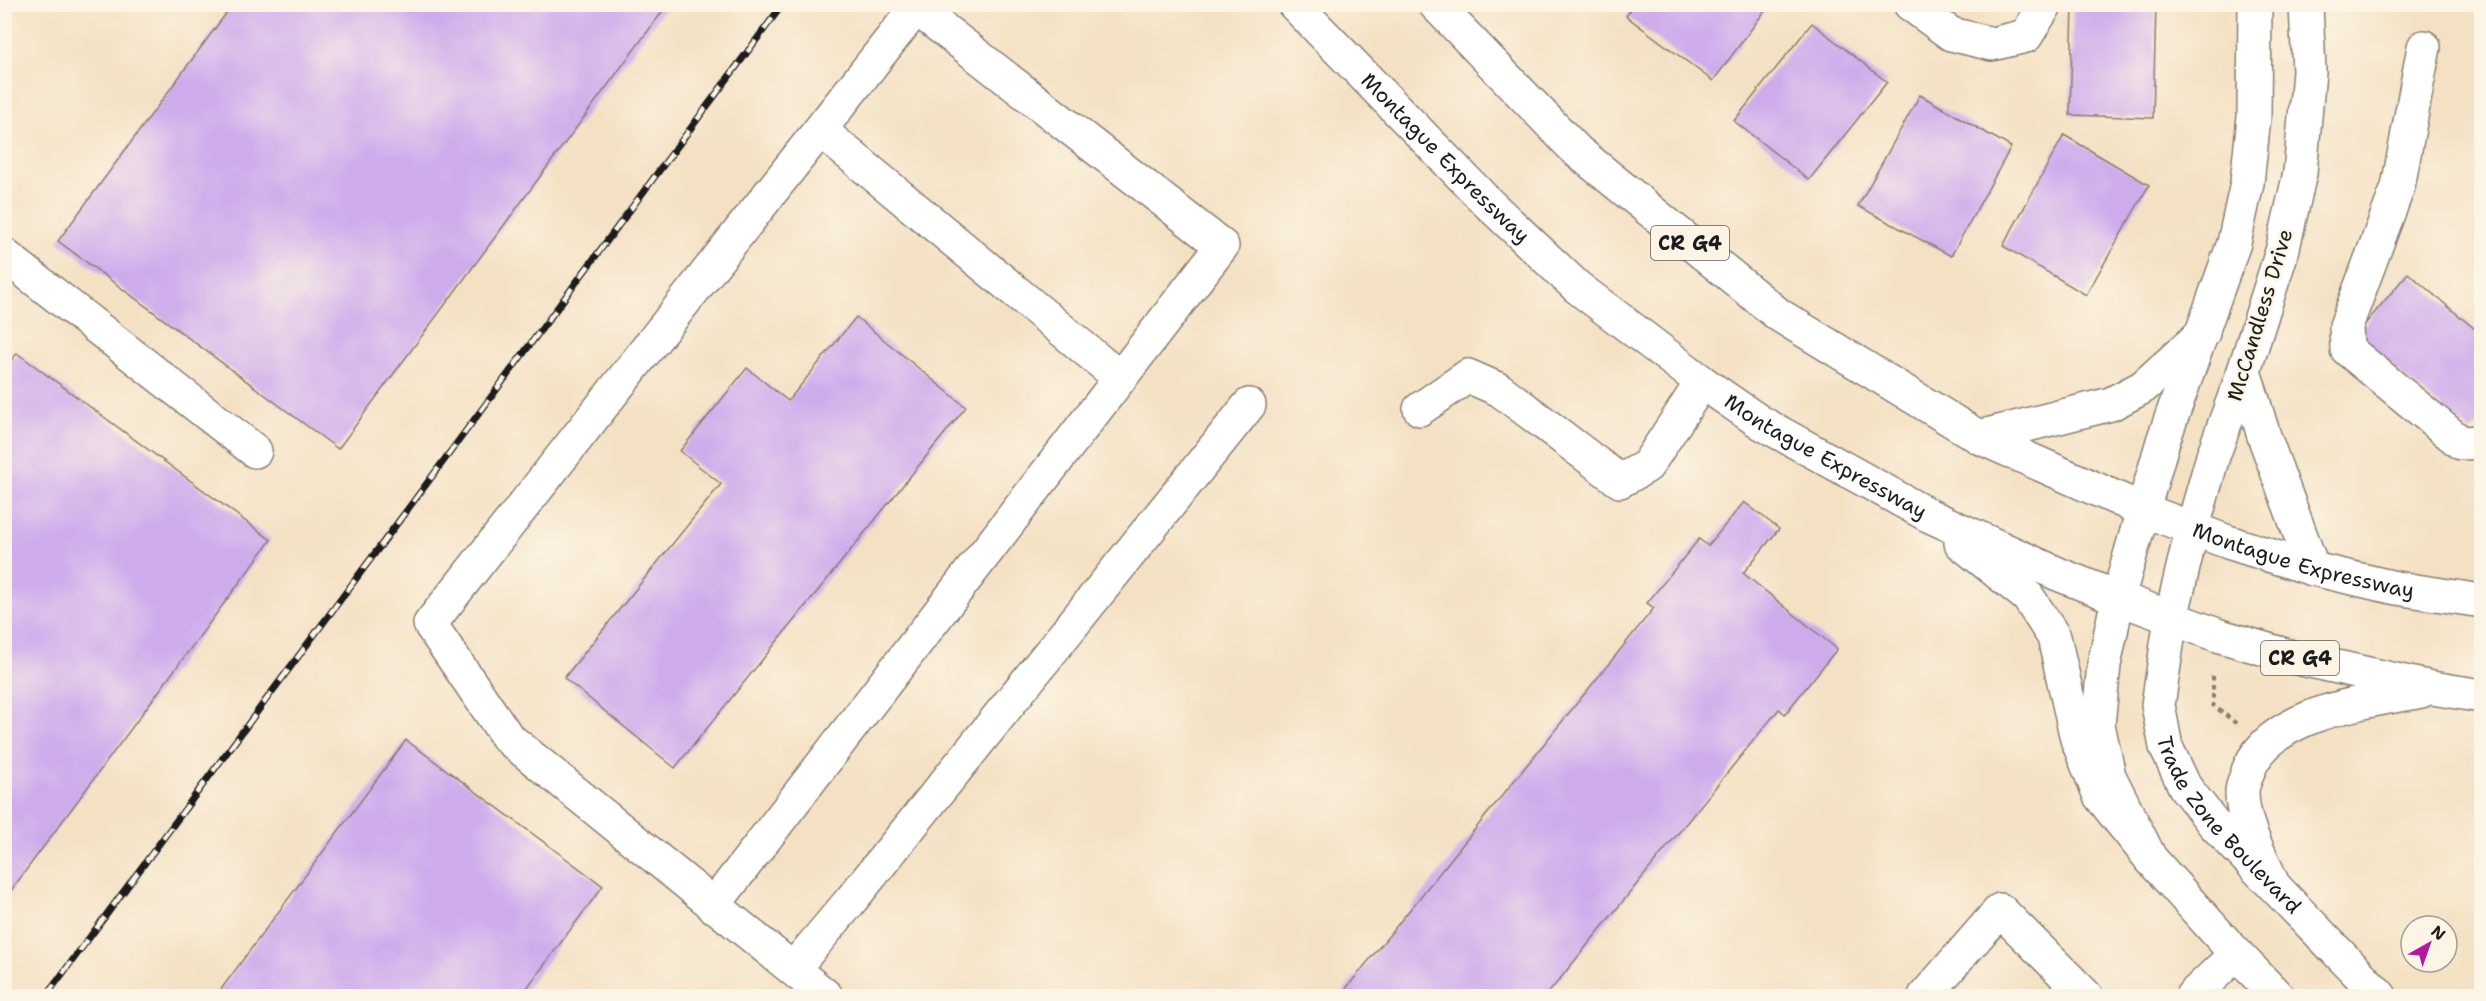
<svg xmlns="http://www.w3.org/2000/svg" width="2486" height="1001" font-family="'Shantell Sans',sans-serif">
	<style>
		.building { fill: #ceacec }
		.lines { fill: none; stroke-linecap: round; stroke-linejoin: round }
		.minor-casing { stroke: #887e70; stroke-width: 36 }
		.major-casing { stroke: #887e70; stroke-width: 36 }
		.highway-casing { stroke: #887e70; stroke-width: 36 }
		.path { stroke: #887e70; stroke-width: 4; stroke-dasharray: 4.5 4.5; stroke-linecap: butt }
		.minor { stroke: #fff; stroke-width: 33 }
		.major { stroke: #fff; stroke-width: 33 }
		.highway { stroke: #fff; stroke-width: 33 }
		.rail-casing { stroke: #1c1c1c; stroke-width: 7 }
		.rail { stroke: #fcf5e5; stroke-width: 4.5; stroke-dasharray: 14; stroke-linecap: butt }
		.labels { text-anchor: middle; stroke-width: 5; stroke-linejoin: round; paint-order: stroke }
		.shield { fill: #fcf5e5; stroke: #5f5d58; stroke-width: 1.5 }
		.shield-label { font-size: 20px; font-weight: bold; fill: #1c1c1c }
		.street-label { font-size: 21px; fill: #1c1c1c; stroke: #fcf5e5 }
	</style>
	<rect width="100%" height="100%" fill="#fcf5e5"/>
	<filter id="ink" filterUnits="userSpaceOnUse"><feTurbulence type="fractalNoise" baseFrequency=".0167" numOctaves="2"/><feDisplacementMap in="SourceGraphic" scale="12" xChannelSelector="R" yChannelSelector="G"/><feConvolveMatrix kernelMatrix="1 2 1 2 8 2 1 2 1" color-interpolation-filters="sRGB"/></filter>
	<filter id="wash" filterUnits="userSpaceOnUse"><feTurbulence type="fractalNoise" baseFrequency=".008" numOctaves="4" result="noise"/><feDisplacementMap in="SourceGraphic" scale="24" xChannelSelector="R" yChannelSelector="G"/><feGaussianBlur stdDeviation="1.35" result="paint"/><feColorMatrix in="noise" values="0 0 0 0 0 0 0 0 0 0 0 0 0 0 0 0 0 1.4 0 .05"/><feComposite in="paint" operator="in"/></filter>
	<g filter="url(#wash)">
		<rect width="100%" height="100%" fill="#f4e1c4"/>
		<g id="blocks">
			<path class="building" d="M233,4H668L338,449L58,241Z
				M1635,4H1770L1713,81L1626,16Z
				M2073,5H2156L2153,118L2070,115Z
				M1812,23L1887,82L1809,180L1734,121Z
				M1920,95L2011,147L1951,256L1858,206Z
				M2064,135L2149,185L2086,295L2003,246Z
				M2408,273L2482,335V419L2471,432L2355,336Z
				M856,317L966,407L675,768L564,678L721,484L680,451L747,368L788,401Z
				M17,353L271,540L4,900V370Z
				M1744,502L1779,529L1743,573L1837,649L1785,714L1779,709L1546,996H1340L1654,608L1647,603L1699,539L1708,546Z
				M406,740L603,886L521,996H216Z"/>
		</g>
	</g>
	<g filter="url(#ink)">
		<use href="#blocks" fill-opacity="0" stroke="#887e70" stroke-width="1.5"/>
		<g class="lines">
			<defs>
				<path id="minor" d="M1910,4L1951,34L1992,44L2026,36L2046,4
					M2424,47L2398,187L2346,326L2347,349L2461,443L2482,442
					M820,130L1120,378
					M4,255L255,451
					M1420,409L1468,376L1500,390L1620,481L1647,466L1702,382
					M713,906L1222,246L916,8L430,624L508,738L826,996
					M793,969L852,899L1249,405
					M1925,996L2000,910L2086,996
					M2192,996L2236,954"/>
				<g id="major">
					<path d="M2255,4L2254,117L2247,183L2234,243L2163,441L2143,510L2118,598L2104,665L2098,725L2109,776L2150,858L2228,945L2277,996"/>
					<path id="s1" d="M2306,4L2309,72L2300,173L2283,248L2244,371L2213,456L2192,530L2171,618L2158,705L2166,747L2185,787L2214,824L2380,996"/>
				</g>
				<g id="highway">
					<path id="s2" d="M1294,4L1488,203L1577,287L1702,382L1760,422L1928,515L2058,574L2118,598L2217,635L2292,657L2432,688L2482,696"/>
					<path id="s3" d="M1435,4L1577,151L1779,315L1979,437L2143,510L2228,542L2313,569L2396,588L2482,601"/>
					<path d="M2244,371L2264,436L2313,569"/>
					<path d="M1979,437L2111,404L2143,387L2203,333"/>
					<path d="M1961,543L2028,597L2054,637L2077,739L2100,796L2150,858"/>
					<path d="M2272,882C2260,854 2242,823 2242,792C2242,786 2245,780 2247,774C2267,712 2367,702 2421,691"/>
				</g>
			</defs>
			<use href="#minor" class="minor-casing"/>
			<use href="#major" class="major-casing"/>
			<use href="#highway" class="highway-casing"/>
			<path class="path" d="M2213,676V705L2237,724"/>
			<use href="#minor" class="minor"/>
			<use href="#major" class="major"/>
			<use href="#highway" class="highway"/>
			<defs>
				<path id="rail" d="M46,996L783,4"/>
			</defs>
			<use href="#rail" class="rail-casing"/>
			<use href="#rail" class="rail"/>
		</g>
	</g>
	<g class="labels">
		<g class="shield">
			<rect x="1651" y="226" width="78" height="34" rx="4.5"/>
			<rect x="2261" y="641" width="78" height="34" rx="4.5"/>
		</g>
		<g class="shield-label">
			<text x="1690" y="250">CR G4</text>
			<text x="2300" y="665">CR G4</text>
		</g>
		<g class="street-label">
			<text dy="7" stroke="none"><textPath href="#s2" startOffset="216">Montague Expressway</textPath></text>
			<text transform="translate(2260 315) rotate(-73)" y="7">McCandless Drive</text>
			<text dy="7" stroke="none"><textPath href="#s2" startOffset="702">Montague Expressway</textPath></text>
			<text dy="7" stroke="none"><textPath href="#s3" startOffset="1047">Montague Expressway</textPath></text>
			<text dy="7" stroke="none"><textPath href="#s1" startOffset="864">Trade Zone Boulevard</textPath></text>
		</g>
	</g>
	<rect width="2486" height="1001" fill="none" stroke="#fcf5e5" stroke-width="24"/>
	<g transform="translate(2429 944) rotate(40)"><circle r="28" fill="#fcf5e5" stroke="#a29e95" stroke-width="1.5"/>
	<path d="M0-4.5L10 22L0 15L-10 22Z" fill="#b5179e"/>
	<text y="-9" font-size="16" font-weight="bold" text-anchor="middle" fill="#1c1c1c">N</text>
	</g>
</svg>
